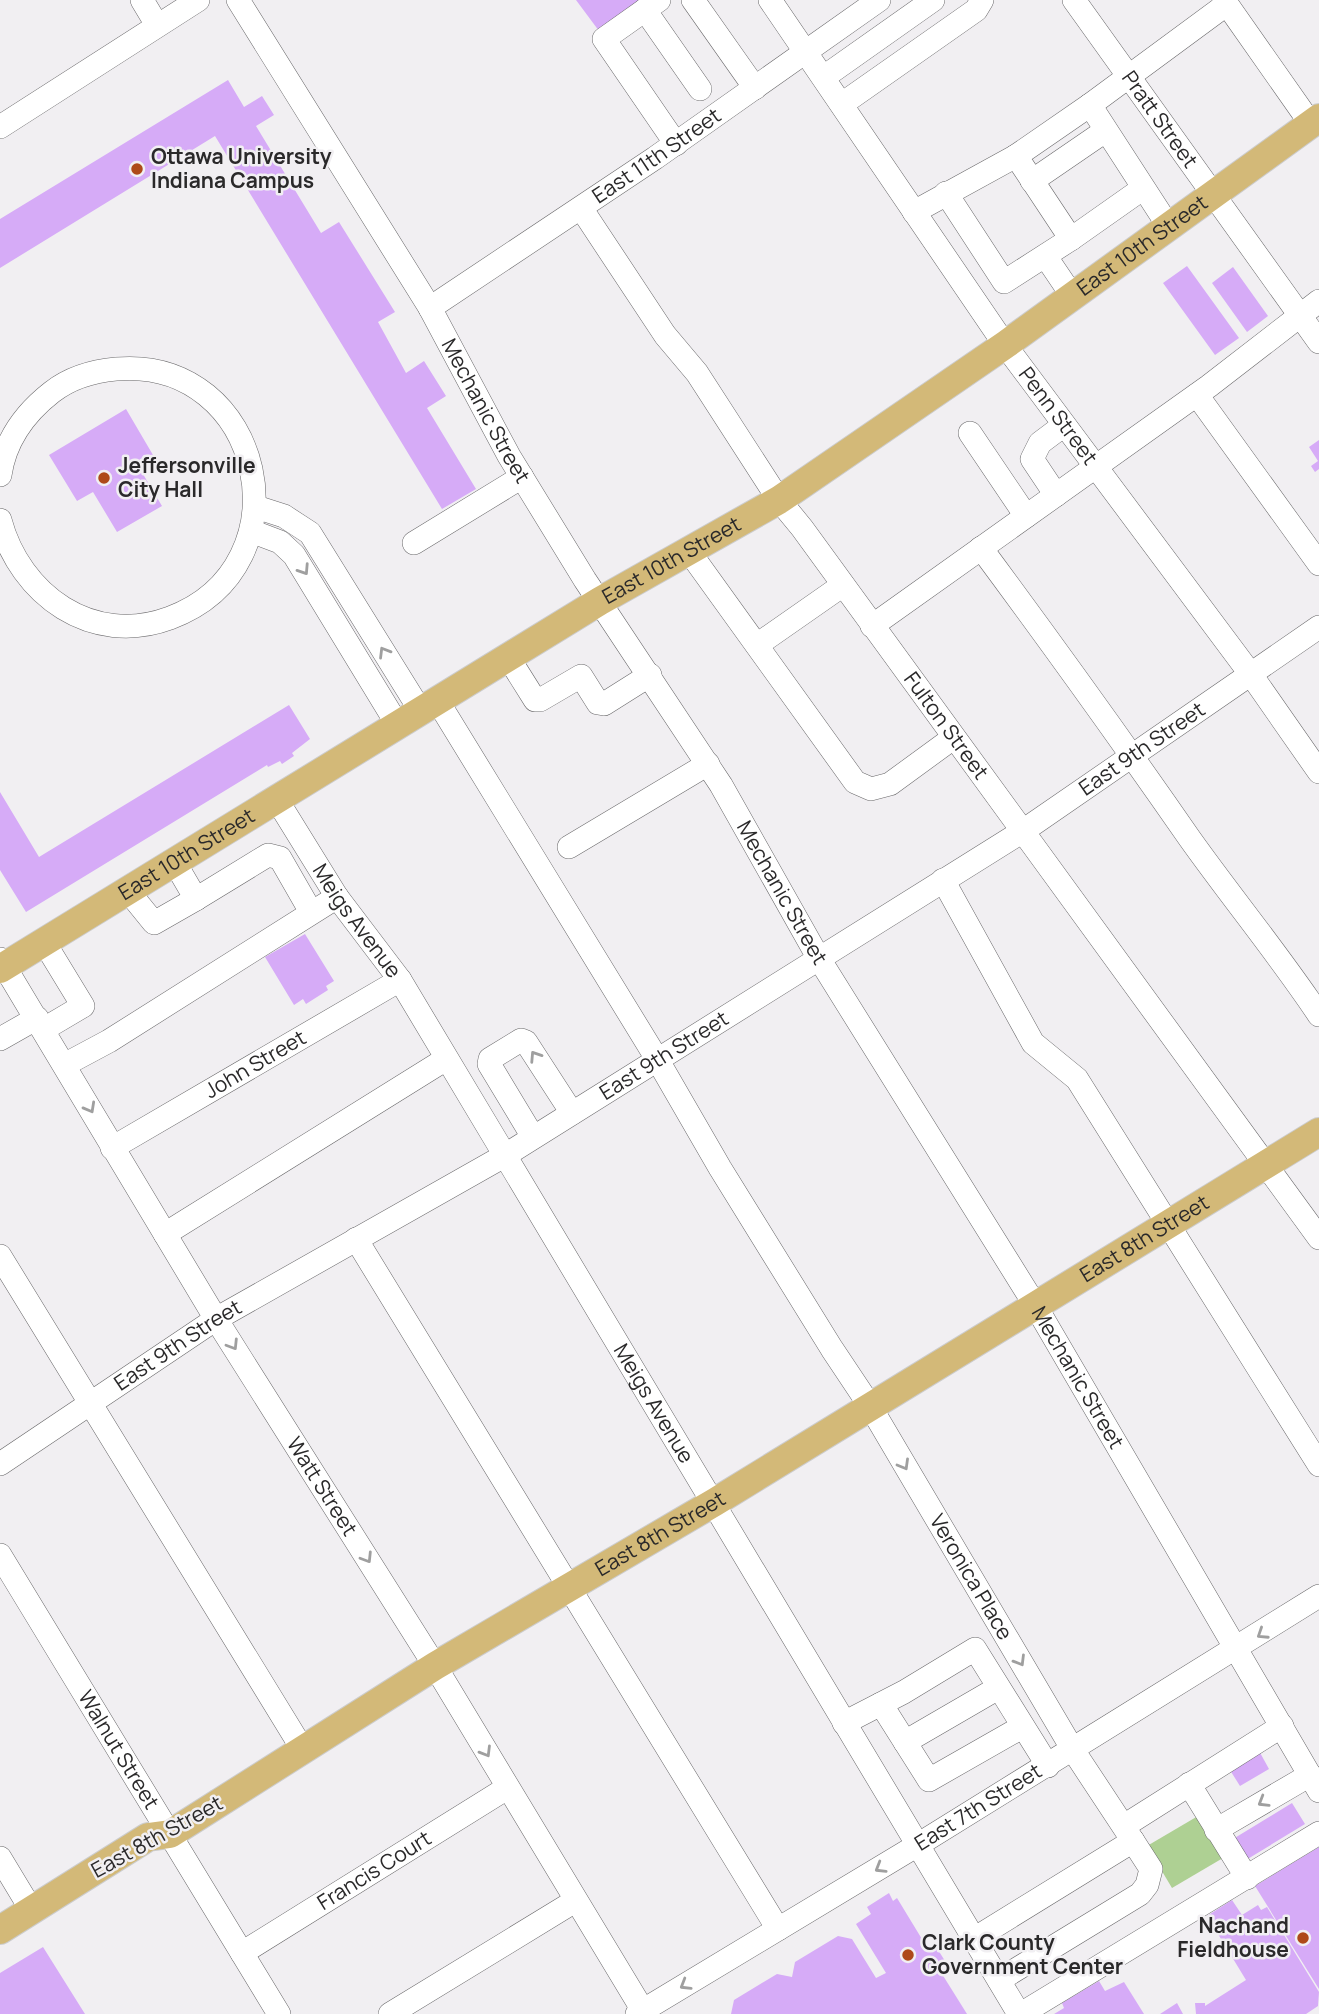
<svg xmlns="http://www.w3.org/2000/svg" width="1319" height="2014" font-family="Manrope,sans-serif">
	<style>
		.green { fill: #aed093 }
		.building { fill: #d6abf7 }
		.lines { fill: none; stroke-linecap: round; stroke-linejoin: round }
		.minor-casing { stroke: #69686a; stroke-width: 24 }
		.major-casing { stroke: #ccc; stroke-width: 30 }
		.minor { stroke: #fff; stroke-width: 23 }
		.major { stroke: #d3b978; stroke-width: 28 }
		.oneway { stroke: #9f9f9f }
		.poi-dot { fill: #ae4919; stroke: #f1eff2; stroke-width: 2.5 }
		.labels { text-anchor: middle; stroke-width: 5; stroke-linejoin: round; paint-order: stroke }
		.street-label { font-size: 21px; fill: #2a292a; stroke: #f1eff2 }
		.poi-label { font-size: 21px; font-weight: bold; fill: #2a292a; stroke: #f1eff2; text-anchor: start }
	</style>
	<rect width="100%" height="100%" fill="#f1eff2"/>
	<path class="green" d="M1198,1816L1223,1858L1172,1888L1147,1846Z"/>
	<path class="building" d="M576,0H650L602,35Z
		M228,80L244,107L262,96L274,115L256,126L321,233L339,222L395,312L378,322L406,373L424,361L446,396L427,408L476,489L442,509L215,136L0,268V219Z
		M1187,266L1239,338L1215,355L1163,283Z
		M1233,267L1268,316L1247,332L1212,283Z
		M126,409L153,455L137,464L162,506L117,532L93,492L77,501L49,455Z
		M1319,440V469L1315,472L1311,466L1318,461L1309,447Z
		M289,705L310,739L292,753L294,756L282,764L280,761L268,767L267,765L26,912L0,870V792L39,857Z
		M305,934L334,981L326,986L328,990L306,1004L303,999L294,1005L265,957Z
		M1258,1749L1269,1769L1240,1786L1228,1767Z
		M1292,1803L1305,1824L1246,1860L1233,1839Z
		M1319,1847V1989L1255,1886Z
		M889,1893L893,1901L897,1898L928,1949L935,1945L945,1961L937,1966L967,2014H731L734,2000L777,1974L792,1977L795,1962L838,1936L852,1939L876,1978L886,1973L856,1924L871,1914L867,1907Z
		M1232,1900L1242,1915L1258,1905L1261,1910L1267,1907L1319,1992L1318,2006L1306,2014H1196L1195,2003H1205V2006L1246,1980L1207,1916Z
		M43,1947L85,2014H0V1973Z
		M1099,1981L1105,1991L1124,1982L1144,2014H1054L1064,2008L1062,2003Z
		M1177,2003L1183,2014H1160Z"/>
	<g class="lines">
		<defs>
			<g id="minor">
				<path d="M142,0L157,25"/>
				<path id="s1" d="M238,0L430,308L509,456L585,580L721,785L818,957L1035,1305L1319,1791"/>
				<path d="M659,0L604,39L676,144"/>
				<path d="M693,0L755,88"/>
				<path id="s2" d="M770,0L1005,345L1252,676L1319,772"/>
				<path id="s3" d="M1074,0L1319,342"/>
				<path d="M1224,0L1311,124"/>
				<path d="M645,10L700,89"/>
				<path d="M824,77L933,0"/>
				<path d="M842,104L976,10L982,0"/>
				<path d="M1090,105L1227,4"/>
				<path d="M0,127L198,0"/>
				<path d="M1032,181L1105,131"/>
				<path d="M1142,189L1071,239L1016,156L1090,105L1169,227"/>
				<path d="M946,193L1004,282L1071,239"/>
				<path id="s4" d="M581,208L665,335L697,373L779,500L802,528L1319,1238"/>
				<path d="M914,212L1016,156"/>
				<path d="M1046,257L1073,297"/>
				<path id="s5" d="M430,308L655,158L879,0"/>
				<path d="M1197,395L1319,564"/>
				<path d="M970,433L1026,516"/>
				<path d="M0,475C5,441 25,413 52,392C70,378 94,371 116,369C264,356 310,566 170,618C92,647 20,595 0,520"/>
				<path d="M1056,495L1032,459L1040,443L1064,425"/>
				<path d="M256,507L284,516L310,533L420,710"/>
				<path d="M251,531L280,542L294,555L397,724"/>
				<path d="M414,543L522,477"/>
				<path d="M981,548C1052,644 1122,741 1190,839C1232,898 1279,955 1319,1015"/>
				<path d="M688,550L855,782L871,789L890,784L953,738"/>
				<path d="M872,626L1209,386L1319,301"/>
				<path d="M757,645L843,585"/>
				<path d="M508,657L535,700H540L581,676L598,703L604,704L650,675"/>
				<path id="s6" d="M437,700L657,1059L720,1168L832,1349L870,1406L1073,1750L1133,1841L974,1939"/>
				<path id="s7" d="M277,800L337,897L400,980L1019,2014"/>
				<path d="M569,847L708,764"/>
				<path d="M175,863L196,899L268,855L280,858L311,912"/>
				<path d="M943,880L1033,1043L1077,1079L1319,1465"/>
				<path d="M128,891L154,923L196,899"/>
				<path id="s8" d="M0,959L216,1319L435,1666L645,2014"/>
				<path d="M44,1029L83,1006L44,942"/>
				<path d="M0,1039L37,1018"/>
				<path d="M66,1064L109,1041L337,897"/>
				<path d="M533,1137L489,1064L490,1059L521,1040L526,1042L572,1113"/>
				<path id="s9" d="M112,1148L400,980"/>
				<path d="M165,1234L446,1059"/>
				<path d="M356,1239L778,1929"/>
				<path d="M0,1256L303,1750"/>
				<path id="s10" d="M0,1464L216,1319L504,1156L1023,831L1319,627"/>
				<path id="s11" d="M0,1555L279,2014"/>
				<path d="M881,1704L905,1742L998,1688"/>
				<path d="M844,1723L904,1692L975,1649L1048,1766"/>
				<path d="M905,1742L929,1780L1022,1727"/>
				<path d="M1189,1784L1247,1878"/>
				<path d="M1124,1826L1282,1726"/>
				<path d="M1216,1830L1310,1775"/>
				<path d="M0,1858L32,1911"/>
				<path id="s12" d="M242,1953L507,1788"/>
				<path d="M999,1980L1140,1894L1147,1885L1151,1869L1133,1841"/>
				<path d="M390,2014L575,1901"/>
				<path id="s13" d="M637,2014L916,1846L1319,1596"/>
				<path d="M1021,2014L1319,1833"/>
			</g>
			<g id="major">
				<path id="s14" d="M0,969L600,601L779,500L1005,345L1319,118"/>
				<path id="s15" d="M0,1930L148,1837L170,1834L435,1666L715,1502L1319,1132"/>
			</g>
		</defs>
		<use href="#minor" class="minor-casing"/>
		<use href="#major" class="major-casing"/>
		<use href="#minor" class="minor"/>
		<use href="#major" class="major"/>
	</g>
	<defs><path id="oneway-chevron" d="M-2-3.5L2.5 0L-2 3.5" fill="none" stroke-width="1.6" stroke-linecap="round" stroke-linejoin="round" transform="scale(1.75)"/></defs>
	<g class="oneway">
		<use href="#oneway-chevron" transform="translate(304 570) rotate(57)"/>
		<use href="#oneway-chevron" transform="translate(384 652) rotate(-121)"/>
		<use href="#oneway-chevron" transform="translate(535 1056) rotate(-123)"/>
		<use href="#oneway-chevron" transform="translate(90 1108) rotate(61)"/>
		<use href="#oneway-chevron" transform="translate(233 1345) rotate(58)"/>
		<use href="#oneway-chevron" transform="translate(904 1465) rotate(60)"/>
		<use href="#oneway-chevron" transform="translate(367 1558) rotate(58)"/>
		<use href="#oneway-chevron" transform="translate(1262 1634) rotate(147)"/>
		<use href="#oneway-chevron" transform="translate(1020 1661) rotate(59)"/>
		<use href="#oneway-chevron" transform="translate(486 1752) rotate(59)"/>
		<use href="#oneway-chevron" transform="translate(1263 1802) rotate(149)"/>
		<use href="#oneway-chevron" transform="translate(880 1868) rotate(149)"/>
		<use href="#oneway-chevron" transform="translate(685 1985) rotate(149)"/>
	</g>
	<g class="poi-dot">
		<circle cx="137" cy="169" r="7"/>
		<circle cx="104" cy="478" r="7"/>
		<circle cx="1303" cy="1938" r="7"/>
		<circle cx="908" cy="1955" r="7"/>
	</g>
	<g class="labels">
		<g class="street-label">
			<text dy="7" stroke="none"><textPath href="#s3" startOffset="147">Pratt Street</textPath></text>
			<text dy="7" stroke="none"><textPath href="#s5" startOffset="273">East 11th Street</textPath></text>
			<text dy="7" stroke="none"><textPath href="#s14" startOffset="1353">East 10th Street</textPath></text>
			<text dy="7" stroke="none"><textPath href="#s1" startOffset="480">Mechanic Street</textPath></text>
			<text dy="7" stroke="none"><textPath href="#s2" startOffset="506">Penn Street</textPath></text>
			<text dy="7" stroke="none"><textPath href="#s14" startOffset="786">East 10th Street</textPath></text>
			<text dy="7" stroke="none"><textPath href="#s4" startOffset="634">Fulton Street</textPath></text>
			<text dy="7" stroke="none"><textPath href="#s10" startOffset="1348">East 9th Street</textPath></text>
			<text dy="7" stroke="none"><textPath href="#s14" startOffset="219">East 10th Street</textPath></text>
			<text dy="7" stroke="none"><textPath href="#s1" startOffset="1046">Mechanic Street</textPath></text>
			<text dy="7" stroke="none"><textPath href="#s7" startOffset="145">Meigs Avenue</textPath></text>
			<text dy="7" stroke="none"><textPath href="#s10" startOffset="780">East 9th Street</textPath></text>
			<text dy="7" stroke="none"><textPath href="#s9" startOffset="166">John Street</textPath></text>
			<text dy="7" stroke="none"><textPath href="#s15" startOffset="1339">East 8th Street</textPath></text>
			<text dy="7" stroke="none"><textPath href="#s10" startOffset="214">East 9th Street</textPath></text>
			<text dy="7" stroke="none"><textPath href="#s1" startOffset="1614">Mechanic Street</textPath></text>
			<text dy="7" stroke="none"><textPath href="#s7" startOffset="712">Meigs Avenue</textPath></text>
			<text dy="7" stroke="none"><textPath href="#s8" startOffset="618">Watt Street</textPath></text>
			<text dy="7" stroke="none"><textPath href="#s15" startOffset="772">East 8th Street</textPath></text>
			<text dy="7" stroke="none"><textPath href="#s6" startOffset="1027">Veronica Place</textPath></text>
			<text dy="7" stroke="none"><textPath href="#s11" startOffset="228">Walnut Street</textPath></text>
			<text dy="7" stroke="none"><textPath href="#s13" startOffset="399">East 7th Street</textPath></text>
			<text transform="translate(157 1837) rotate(-29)" y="7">East 8th Street</text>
			<text dy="7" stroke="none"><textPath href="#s12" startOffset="156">Francis Court</textPath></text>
		</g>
		<g class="poi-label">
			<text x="151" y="164">Ottawa University<tspan x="151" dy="24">Indiana Campus</tspan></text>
			<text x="118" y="473">Jeffersonville<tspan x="118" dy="24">City Hall</tspan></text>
			<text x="1289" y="1933" text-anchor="end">Nachand<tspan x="1289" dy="24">Fieldhouse</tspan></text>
			<text x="922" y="1950">Clark County<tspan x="922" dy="24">Government Center</tspan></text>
		</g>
	</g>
</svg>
